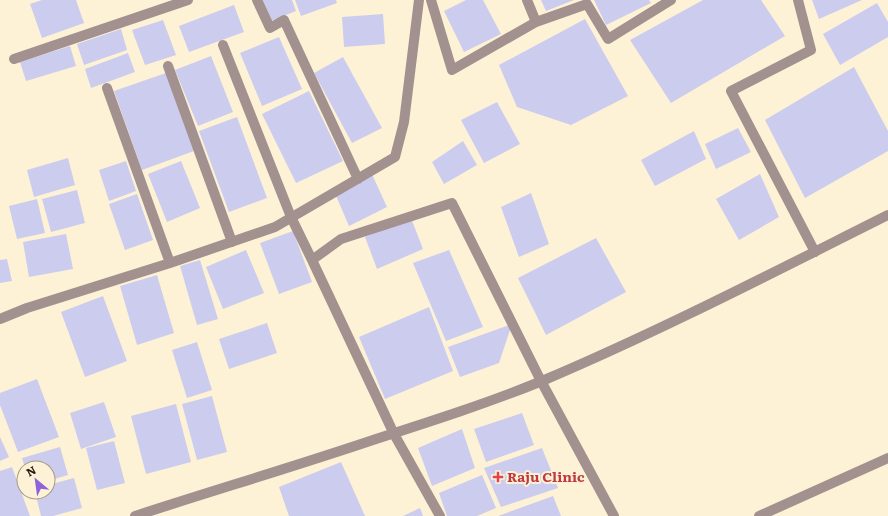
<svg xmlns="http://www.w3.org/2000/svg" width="888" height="516" font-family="Literata,serif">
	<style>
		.building { fill: #ccccef }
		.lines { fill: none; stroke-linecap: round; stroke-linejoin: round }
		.minor { stroke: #a2918e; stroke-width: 10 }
		.health-dot { fill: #e0444e; stroke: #fdf2d6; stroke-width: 1.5 }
		.labels { text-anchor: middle; stroke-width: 4; stroke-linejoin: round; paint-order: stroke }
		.health-label { font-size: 14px; font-weight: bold; fill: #be3a42; stroke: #fdf2d6; text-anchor: start }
	</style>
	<rect width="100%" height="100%" fill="#fdf2d6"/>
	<path class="building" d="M42,0H76L84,23L42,38L30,4Z
		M262,0H292L296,11L271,21Z
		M295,0H336L337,3L301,16Z
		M466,0H483L501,34L464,52L444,11Z
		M541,0H574L546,11Z
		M594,0H649L651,3L606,25Z
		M703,0H761L785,36L671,103L630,40Z
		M812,0H862L819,19Z
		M877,3L888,22V37L840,65L823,34Z
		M234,5L244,32L189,52L179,26Z
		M383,14L385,44L344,47L342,17Z
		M585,19L628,96L571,125L517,107L499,65Z
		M163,20L176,55L145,65L132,30Z
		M121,29L127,50L84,65L77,44Z
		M279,37L302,89L262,106L240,53Z
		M70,46L76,66L26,81L20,62Z
		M128,53L135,72L91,88L85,69Z
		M211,56L233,112L198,126L175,70Z
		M343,57L382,128L352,143L314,73Z
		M854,67L888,131V151L805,198L765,120Z
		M166,73L194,151L142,170L114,91Z
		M309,91L343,161L296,183L262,114Z
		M497,102L520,144L484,163L461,120Z
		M237,117L267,198L229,212L199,131Z
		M738,128L751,152L716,169L705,144Z
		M694,131L706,159L655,186L641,160Z
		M463,141L477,165L444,184L432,162Z
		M68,158L75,185L34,197L27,170Z
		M126,161L136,191L109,201L99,170Z
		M181,161L200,208L167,222L148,174Z
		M370,170L387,207L349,226L334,191Z
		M760,174L779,217L739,240L716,199Z
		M77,190L85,223L51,232L42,199Z
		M531,193L549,244L519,257L501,207Z
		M137,194L153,240L125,250L109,204Z
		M37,199L45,233L17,239L9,206Z
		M411,218L423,249L377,269L365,237Z
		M293,231L312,282L279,294L260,243Z
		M66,234L73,269L29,277L23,242Z
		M596,238L626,292L546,335L518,278Z
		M246,250L264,293L223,309L206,267Z
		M449,250L483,327L446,341L413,263Z
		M7,259L12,281L0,283V260Z
		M200,260L218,319L197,325L180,266Z
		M157,275L174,333L137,345L120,286Z
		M103,296L127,361L85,377L61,312Z
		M429,307L453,371L385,399L359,337Z
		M267,323L277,353L229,369L219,339Z
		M512,324L499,363L460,377L448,347Z
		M197,342L212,390L187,398L172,350Z
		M37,379L59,437L18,452L0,405V393Z
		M212,396L227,452L197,460L182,404Z
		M104,402L116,437L81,449L70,413Z
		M176,404L191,462L146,474L131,416Z
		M522,413L534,445L486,462L474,429Z
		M462,429L475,468L432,486L418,448Z
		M0,437L9,457L0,461Z
		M114,441L125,483L97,490L86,448Z
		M60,447L68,475L48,481V468H25L22,458Z
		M542,448L558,488L501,507L484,468Z
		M341,462L365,516H289L279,487Z
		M12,467L30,516H0V471Z
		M482,475L496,508L477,516H447L439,493Z
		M74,478L82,508L53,516H41L35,492H48V485Z
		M553,496L561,516H498Z
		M420,508L423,516H403Z"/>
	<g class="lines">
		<path class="minor" d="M257,0L270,28L284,20L358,179
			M431,0L452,70L536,22
			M527,0L536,22L587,4L608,39L671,0
			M798,0L811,50L731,91L815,252
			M223,45L291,217L312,260L341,239L452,203L541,381L614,516
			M14,59L188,0
			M168,66L232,242
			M107,88L170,263
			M312,260L394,434L440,516
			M0,319L27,308L170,263L275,227L395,157L404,122L419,0
			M135,516C215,490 296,466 376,439C432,421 488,403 542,381C660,331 774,272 888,215
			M759,516L888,458"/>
	</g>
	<path class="health-dot" d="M496 471h4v4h4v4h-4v4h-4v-4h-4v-4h4z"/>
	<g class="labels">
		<g class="health-label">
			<text x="507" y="482">Raju Clinic</text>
		</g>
	</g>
	<g transform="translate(36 480) rotate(331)"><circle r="19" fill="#fdf2d6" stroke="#a39b85"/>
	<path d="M0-3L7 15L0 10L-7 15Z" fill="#8d62dc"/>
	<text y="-6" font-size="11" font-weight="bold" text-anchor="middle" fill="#1d180c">N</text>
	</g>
</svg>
